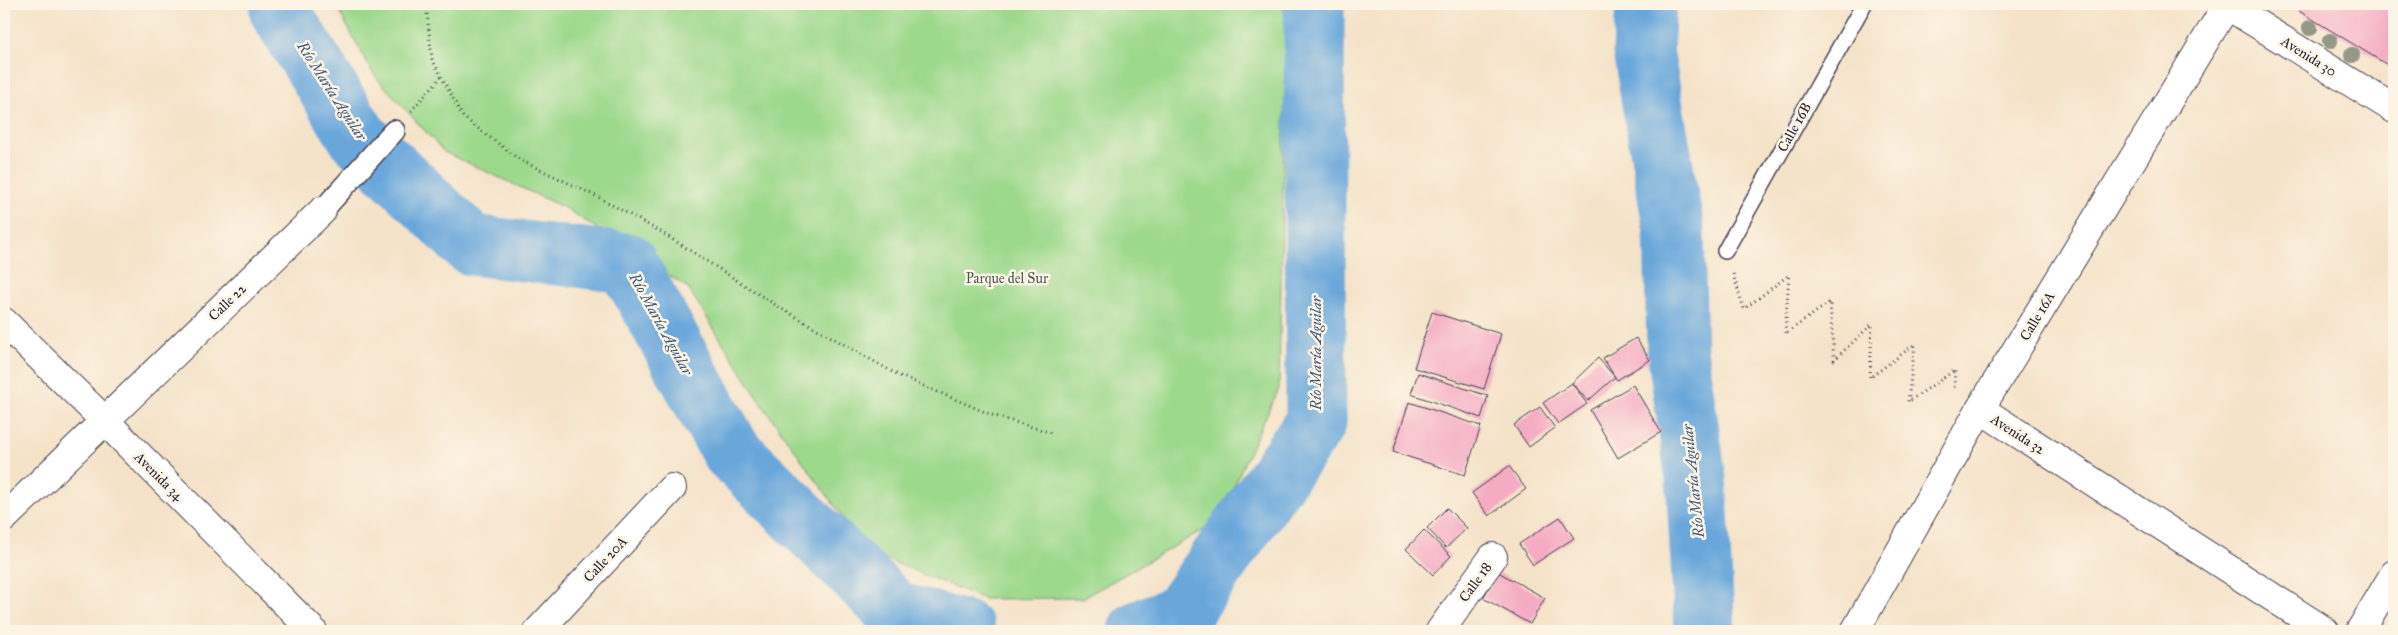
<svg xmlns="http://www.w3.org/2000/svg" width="2398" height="635" font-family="'IM FELL Great Primer',serif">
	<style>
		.green { fill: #9dd98d; stroke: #607e64 }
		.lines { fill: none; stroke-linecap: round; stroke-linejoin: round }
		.river { stroke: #69a7db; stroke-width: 61 }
		.building { fill: #f5acc3 }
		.service-casing { stroke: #423f50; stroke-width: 18 }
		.pedestrian-casing { stroke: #423f50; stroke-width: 24 }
		.minor-casing { stroke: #423f50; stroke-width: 30 }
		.path { stroke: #423f50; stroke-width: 3; stroke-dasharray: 1 4; stroke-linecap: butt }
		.service { stroke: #fff; stroke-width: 15 }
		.pedestrian { stroke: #fff; stroke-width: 21 }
		.minor { stroke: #fff; stroke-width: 28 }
		.tree { fill: #959789 }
		.labels { text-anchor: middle; stroke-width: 5; stroke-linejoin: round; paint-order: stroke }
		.street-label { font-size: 14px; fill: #22223b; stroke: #fcf5e5 }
		.park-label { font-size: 14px; fill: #475954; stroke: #fcf5e5 }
		.water-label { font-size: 15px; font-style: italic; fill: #3e577b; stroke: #fcf5e5 }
	</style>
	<rect width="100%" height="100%" fill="#fcf5e5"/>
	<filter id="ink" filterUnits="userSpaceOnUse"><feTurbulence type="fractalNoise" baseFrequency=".02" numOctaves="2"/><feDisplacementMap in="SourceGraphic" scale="10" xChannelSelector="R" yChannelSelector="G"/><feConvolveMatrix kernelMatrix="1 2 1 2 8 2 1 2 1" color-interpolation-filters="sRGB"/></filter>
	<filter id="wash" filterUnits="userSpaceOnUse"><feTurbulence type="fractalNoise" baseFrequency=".0096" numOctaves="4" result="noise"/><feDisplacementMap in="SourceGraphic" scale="20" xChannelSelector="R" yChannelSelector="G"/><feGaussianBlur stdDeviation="1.12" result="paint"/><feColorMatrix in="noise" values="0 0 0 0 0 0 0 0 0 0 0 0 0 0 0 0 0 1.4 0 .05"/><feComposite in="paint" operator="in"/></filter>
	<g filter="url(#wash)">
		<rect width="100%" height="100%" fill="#f5e3c9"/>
		<path class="green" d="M335,4H1281L1286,18L1279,388L1217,522L1083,598L984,599L868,552L763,406L688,288L567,209L444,152L374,75Z"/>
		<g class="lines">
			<path class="river" d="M281,4L280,11L358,137L471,245L627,263L731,451L896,612L965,631
				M1646,4L1643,50L1674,230L1677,350L1696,479L1705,631
				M1138,631L1181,614L1316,422L1314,4"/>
		</g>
		<g id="blocks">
			<path class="building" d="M2304,4H2394V69L2299,11Z
				M1432,312L1501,334L1484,389L1414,368Z
				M1636,338L1650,360L1617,380L1615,377L1588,401L1572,383L1598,358L1615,377L1603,358Z
				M1418,373L1488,396L1481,418L1411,394Z
				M1572,383L1587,404L1558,424L1543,403Z
				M1633,385L1661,432L1618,458L1590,410Z
				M1409,402L1481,426L1465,475L1393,452Z
				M1540,407L1555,428L1529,447L1514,425Z
				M1509,466L1526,489L1489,516L1472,493Z
				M1447,508L1467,528L1446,548L1427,528Z
				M1560,517L1574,538L1533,565L1519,544Z
				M1424,530L1451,556L1433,575L1406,549Z
				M1498,572L1545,598L1530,624L1483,598Z"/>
		</g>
	</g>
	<g filter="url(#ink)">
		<use href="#blocks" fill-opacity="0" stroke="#423f50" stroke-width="1"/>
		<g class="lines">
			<defs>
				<path id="service" d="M1725,251L1864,4"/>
				<path id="pedestrian" d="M322,211L394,131"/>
				<path id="minor" d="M2225,4L2394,109
					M4,322L104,420L313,631
					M1980,409L2325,631
					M4,518L322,211
					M538,631L672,488
					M1440,631L1493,557
					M1855,631L1980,409L2227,5
					M2360,631L2394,574"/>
			</defs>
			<use href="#service" class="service-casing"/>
			<use href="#pedestrian" class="pedestrian-casing"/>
			<use href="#minor" class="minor-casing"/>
			<path class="path" d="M426,4L432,59L463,117L520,160L598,197L661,232L782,309L898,375L992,415L1052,433
				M411,111L441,77
				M1733,274L1744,309L1789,275L1785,334L1830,302L1834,360L1872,324L1870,378L1915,344L1908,402L1955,370L1954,390"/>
			<use href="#service" class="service"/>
			<use href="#pedestrian" class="pedestrian"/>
			<use href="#minor" class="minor"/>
		</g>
		<g class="tree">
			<circle cx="2310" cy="28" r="8"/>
			<circle cx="2330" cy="41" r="8"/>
			<circle cx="2352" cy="55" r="8"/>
		</g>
	</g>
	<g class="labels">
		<g class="street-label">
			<text transform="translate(2309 56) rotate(32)" y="5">Avenida 30</text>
			<text transform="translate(1794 127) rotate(-61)" y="5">Calle 16B</text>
			<text transform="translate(227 302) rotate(-44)" y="5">Calle 22</text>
			<text transform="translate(2037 316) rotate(-59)" y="5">Calle 16A</text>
			<text transform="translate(2018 434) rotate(33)" y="5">Avenida 32</text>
			<text transform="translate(159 476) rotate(45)" y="5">Avenida 34</text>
			<text transform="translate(605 559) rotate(-47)" y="5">Calle 20A</text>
			<text transform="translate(1475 582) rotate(-54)" y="5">Calle 18</text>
		</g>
		<g class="park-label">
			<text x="1007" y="283">Parque del Sur</text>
		</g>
		<g class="water-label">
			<text transform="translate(332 91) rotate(57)" y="5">Río María Aguilar</text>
			<text transform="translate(661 324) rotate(61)" y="5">Río María Aguilar</text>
			<text transform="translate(1316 353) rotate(-90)" y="5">Río María Aguilar</text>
			<text transform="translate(1693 481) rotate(-96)" y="5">Río María Aguilar</text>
		</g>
	</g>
	<rect width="2398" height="635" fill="none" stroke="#fcf5e5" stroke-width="20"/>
</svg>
